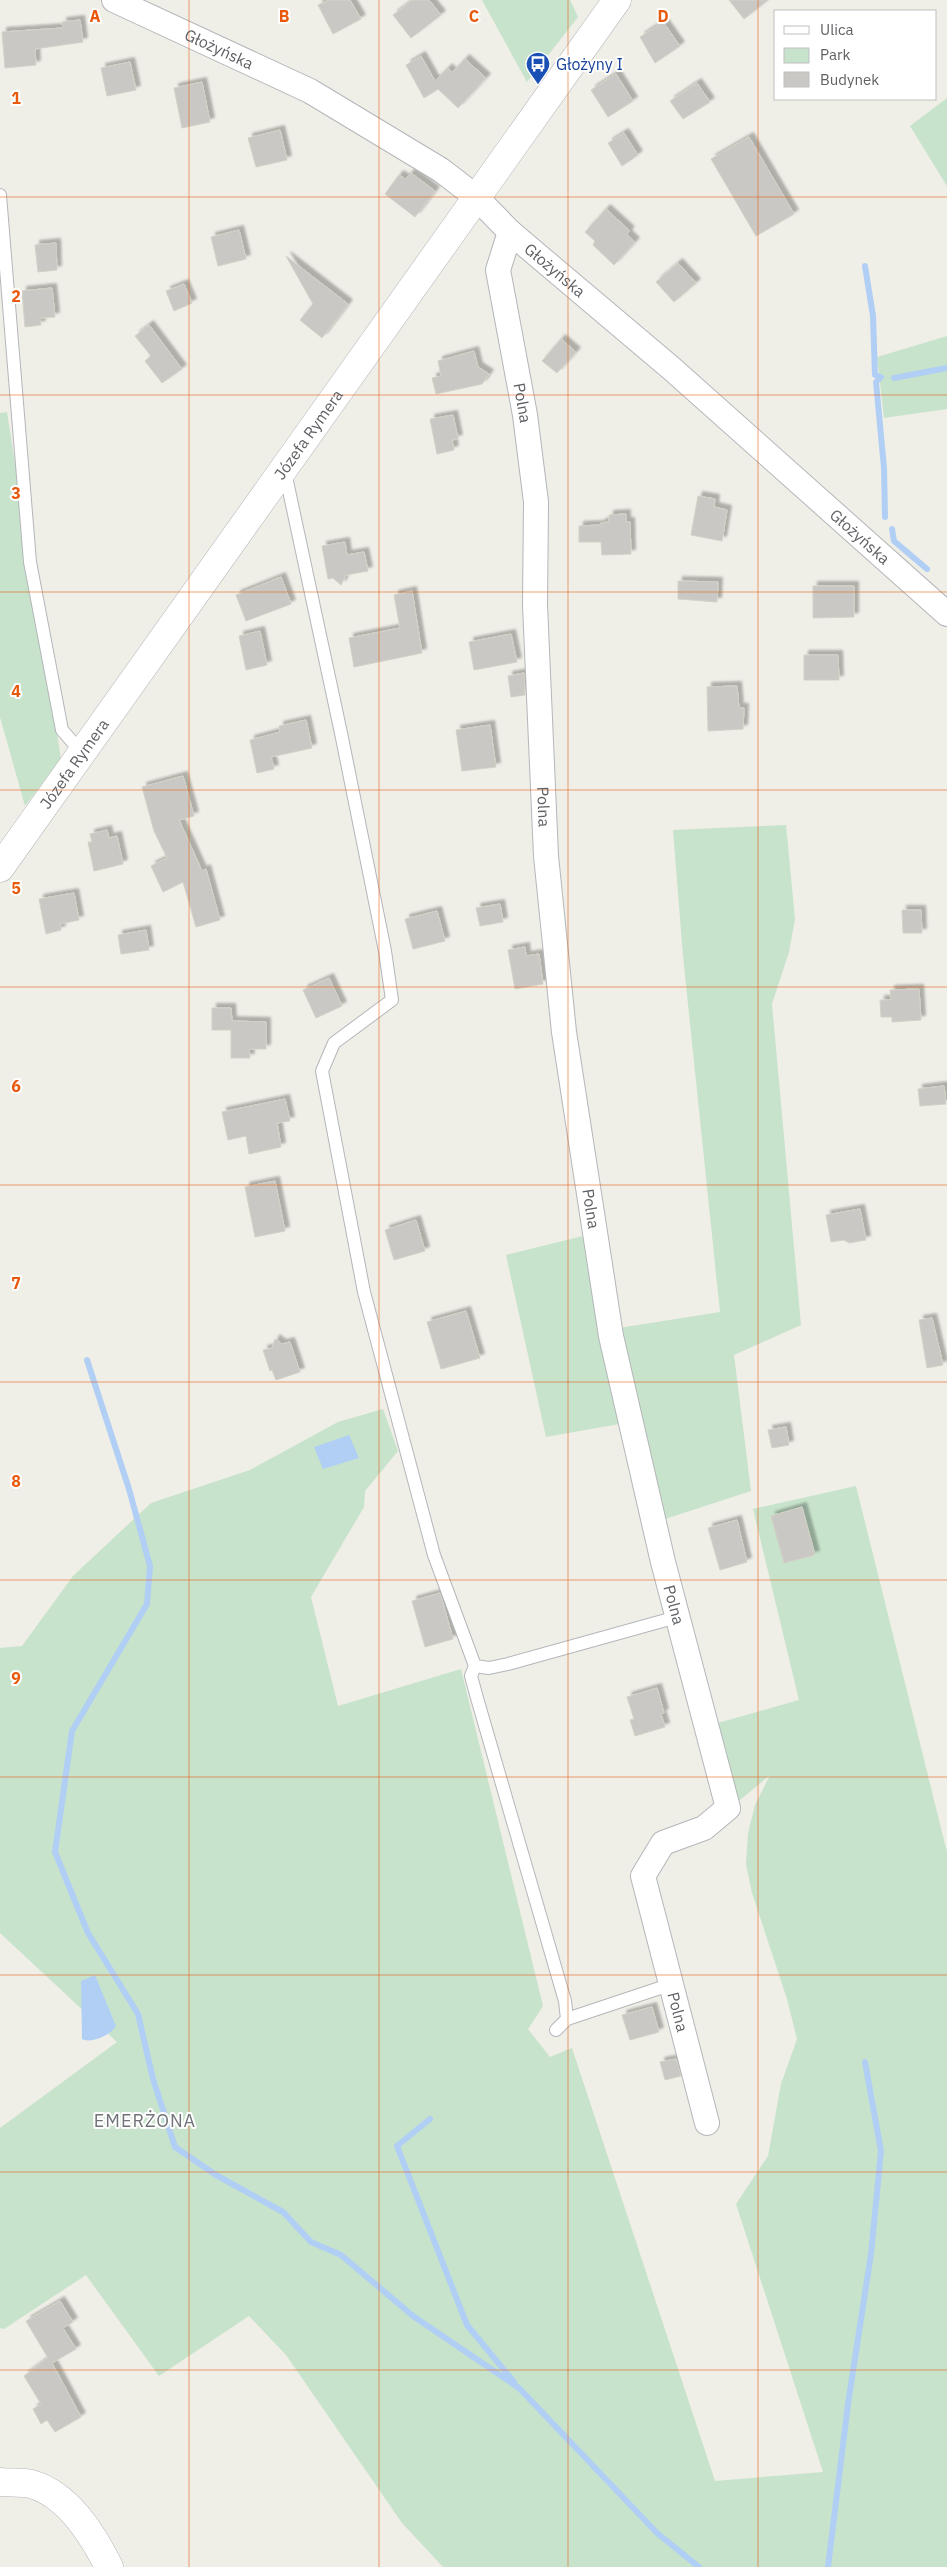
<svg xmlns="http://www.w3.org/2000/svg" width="947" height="2567" font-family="'IBM Plex Sans',sans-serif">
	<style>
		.green { fill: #c7e3cb }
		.water { fill: #b1cff5 }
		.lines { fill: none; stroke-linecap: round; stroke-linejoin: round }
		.stream { stroke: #b1cff5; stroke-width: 6 }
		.building { fill: #cac8c4; stroke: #d3d1c6; filter: url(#shadow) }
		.service-casing { stroke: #b4b6ba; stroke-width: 14 }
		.minor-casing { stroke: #b4b6ba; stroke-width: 26 }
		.tertiary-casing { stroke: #b4b6ba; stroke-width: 29 }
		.service { stroke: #fff; stroke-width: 12 }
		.minor { stroke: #fff; stroke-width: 24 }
		.tertiary { stroke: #fff; stroke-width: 28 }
		.grid { fill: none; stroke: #e8590c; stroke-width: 1; stroke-opacity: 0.55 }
		.labels { text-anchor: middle; stroke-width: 4; stroke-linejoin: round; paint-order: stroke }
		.street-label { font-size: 16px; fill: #5f6165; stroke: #fff }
		.transit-label { font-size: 16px; fill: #164399; stroke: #fff; text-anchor: start }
		.neighbourhood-label { font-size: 18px; letter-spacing: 1px; fill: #707377; stroke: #fff }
		.grid-label { font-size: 16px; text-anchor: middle; font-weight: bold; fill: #e8590c; stroke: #fff; stroke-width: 4; stroke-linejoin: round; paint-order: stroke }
	</style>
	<defs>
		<filter id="shadow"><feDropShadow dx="4.5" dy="-4.5" stdDeviation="1" flood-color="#0004"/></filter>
	</defs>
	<rect width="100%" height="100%" fill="#efeee7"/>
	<path class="green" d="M482,0H570L578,17L527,82Z
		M947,98V186L910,126Z
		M947,336V409L884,418L877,357Z
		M7,412L61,759L25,806L0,717V413Z
		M786,825L795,919L789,952L772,1004L801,1325L734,1355L751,1491L659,1521L619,1328L720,1312L683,956L673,830Z
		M587,1235L625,1423L546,1437L506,1255Z
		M383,1409L398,1451L365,1491L364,1507L311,1597L338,1706L461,1669L543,2006L528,2029L550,2057L572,2048L715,2481L823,2472L736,2204L768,2156L781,2084L797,2039L787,1999L752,1893L746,1864L748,1833L755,1805L770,1775L734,1805L714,1724L799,1700L753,1509L856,1486L947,1852V2567H443L402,2523L286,2355L249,2316L159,2376L86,2275L4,2329L0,2328V2128L117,2042L0,1933V1648L22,1646L73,1576L151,1503L250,1470L338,1422Z"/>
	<path class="water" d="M349,1435L359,1458L323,1469L314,1447Z
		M95,1975L116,2026C111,2035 91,2044 82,2039L81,1981Z"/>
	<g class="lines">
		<path class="stream" d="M865,266L873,316L875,375L881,377L876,382L884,468L885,517
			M894,378L947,368
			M892,529L894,541L927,569
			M87,1360L129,1489L150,1566L147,1604L72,1731L55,1852L88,1933L138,2014L153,2079L175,2147L216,2175L283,2212L311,2242L341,2255L413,2316L519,2388L657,2533L699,2567
			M430,2119L397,2146L467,2325L514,2382
			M828,2567L848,2404L871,2254L881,2151L865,2062"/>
	</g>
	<path class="building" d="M329,0H350L361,19L333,34L318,5Z
		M413,0H429L441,15L411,38L393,15Z
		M729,0H768L744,19Z
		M80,20L83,42L35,49L36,65L5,68L2,32L63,28L62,22Z
		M663,22L680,46L655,63L640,37Z
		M421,56L435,81L448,68L452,73L465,59L486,78L458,108L438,89L424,98L406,65Z
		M130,62L136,90L107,96L101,68Z
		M616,74L633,101L608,117L591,90Z
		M202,82L210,122L182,128L174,88Z
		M697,83L710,102L683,119L670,101Z
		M280,130L287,160L256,167L248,138Z
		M624,133L638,155L622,166L608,143Z
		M749,137L794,214L756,236L711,159Z
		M411,173L435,191L415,217L385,194L399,175L405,179Z
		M606,209L630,231L627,234L635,242L614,265L593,245L595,241L585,232Z
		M239,230L246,259L218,266L211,237Z
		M56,243L57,270L38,272L35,245Z
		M286,256L348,304L322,338L300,320L313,304Z
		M678,263L696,283L674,302L656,282Z
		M184,284L192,303L174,311L166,291Z
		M52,288L55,317L40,318L41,325L25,327L22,291Z
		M149,325L182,369L162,383L145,361L151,356L135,336Z
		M561,339L576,352L557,373L542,361Z
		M474,351L478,367L489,374L482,384L436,394L432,378L441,376L438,361Z
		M453,415L458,439L452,440L454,450L437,454L430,419Z
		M698,496L715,499L714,507L727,510L722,541L691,535Z
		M626,514V522H630L631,554L602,555L601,542H579V526L601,525V523L609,522V515Z
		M345,542L347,555L364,552L368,571L346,575L341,585L333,578L328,579L322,546Z
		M281,577L291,604L246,621L236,595Z
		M678,581L718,582L717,602L678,599Z
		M813,586H854V617L813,618Z
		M412,591L422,653L354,667L349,638L400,628L394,595Z
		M260,631L267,665L246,670L239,636Z
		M511,634L517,662L474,670L469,642Z
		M804,655H838L839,680H804Z
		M524,673L525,695L511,697L508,676Z
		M737,686L739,708H744L743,729L708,731L707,687Z
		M306,720L312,748L271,757L274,769L257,773L250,740L280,732L279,726Z
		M490,725L496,767L462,771L456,730Z
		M183,776L194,816L179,820L202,871L206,869L220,920L196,927L183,882L163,892L151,866L167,858L154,831L142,787Z
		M107,830L109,838L117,836L123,864L94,871L88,842H92L90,834Z
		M74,893L79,920L60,924L61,930L46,934L39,899Z
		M500,904L503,922L480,926L476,908Z
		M902,910H921L922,933H903Z
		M437,911L445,941L413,949L405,919Z
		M146,930L149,950L121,954L118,935Z
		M525,947L526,956L539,954L543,984L515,989L508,950Z
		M329,978L342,1006L316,1018L303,990Z
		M919,989L921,1020L892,1022V1017H881L880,1000H891L890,990Z
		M212,1008H231L232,1021L266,1022V1049H249L250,1058H231V1030H212Z
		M944,1086L946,1104L920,1106L918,1089Z
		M285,1099L290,1121L277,1123L281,1147L249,1154L246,1136L228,1140L222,1112Z
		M275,1181L285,1231L255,1237L245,1187Z
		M860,1209L866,1240L849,1243L844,1240L831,1242L826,1215Z
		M416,1220L425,1251L394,1260L385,1230Z
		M466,1311L480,1358L441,1369L427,1322Z
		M932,1318L943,1365L927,1368L919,1320Z
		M275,1339L282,1344L290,1342L300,1372L276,1380L272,1370L270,1371L263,1350L272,1348Z
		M786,1427L789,1445L772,1448L768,1430Z
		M802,1507L815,1555L784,1563L771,1516Z
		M737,1520L747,1562L720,1570L708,1528Z
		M440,1593L453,1639L425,1647L412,1601Z
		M657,1688L664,1713L661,1714L665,1727L635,1736L630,1720L634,1719L627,1697Z
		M652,2007L659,2032L630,2040L622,2015Z
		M676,2059L681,2076L665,2080L660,2062Z
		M60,2301L73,2322L63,2328L76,2349L52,2363L81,2417L55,2432L47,2420L41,2424L33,2409L41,2404L24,2376L48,2358L26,2321Z"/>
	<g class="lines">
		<defs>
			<path id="service" d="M0,195L30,562L62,730L82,753
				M285,472L341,733L385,951L392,1000L334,1043L322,1071L364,1292L434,1555L475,1666L489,1668L508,1664L677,1617
				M475,1666L471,1676L477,1698L565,2001L567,2019L556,2030
				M567,2019L669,1985"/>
			<g id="minor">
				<path id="s1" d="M114,0L310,91L441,170L476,197L510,232L671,368L947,614"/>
				<path id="s2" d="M510,232L498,270L525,415L536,502L535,605L546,856L564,1032L611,1336L663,1562L728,1808L704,1828L663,1843L643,1876L707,2123"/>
			</g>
			<g id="tertiary">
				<path id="s3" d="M0,868L617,0"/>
				<path d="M0,2482C10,2483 22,2482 31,2484C68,2494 93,2535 109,2567"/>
			</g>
		</defs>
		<use href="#service" class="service-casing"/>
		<use href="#minor" class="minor-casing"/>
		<use href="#tertiary" class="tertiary-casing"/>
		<use href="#service" class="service"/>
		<use href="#minor" class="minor"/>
		<use href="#tertiary" class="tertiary"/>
	</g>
	<path class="grid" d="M189,0V2567M379,0V2567M568,0V2567M758,0V2567M0,197H947M0,395H947M0,592H947M0,790H947M0,987H947M0,1185H947M0,1382H947M0,1580H947M0,1777H947M0,1975H947M0,2172H947M0,2370H947"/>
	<defs>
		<symbol id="bus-pin" viewBox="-11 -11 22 30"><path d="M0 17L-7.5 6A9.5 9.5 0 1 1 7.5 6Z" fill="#1a4fb4" stroke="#fff"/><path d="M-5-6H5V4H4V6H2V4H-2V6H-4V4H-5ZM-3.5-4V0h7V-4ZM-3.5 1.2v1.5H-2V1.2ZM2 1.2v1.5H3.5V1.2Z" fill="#fff"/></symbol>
	</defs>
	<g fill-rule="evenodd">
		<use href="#bus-pin" x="524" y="50" width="28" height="38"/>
	</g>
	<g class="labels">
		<g class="street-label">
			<text dy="6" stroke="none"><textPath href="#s1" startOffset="116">Głożyńska</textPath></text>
			<text dy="6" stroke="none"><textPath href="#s1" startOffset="521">Głożyńska</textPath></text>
			<text dy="6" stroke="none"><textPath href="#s2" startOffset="175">Polna</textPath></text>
			<text dy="6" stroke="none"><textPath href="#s3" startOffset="532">Józefa Rymera</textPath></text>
			<text dy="6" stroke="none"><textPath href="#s1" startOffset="926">Głożyńska</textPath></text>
			<text dy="6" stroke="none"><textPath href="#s3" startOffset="128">Józefa Rymera</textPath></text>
			<text dy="6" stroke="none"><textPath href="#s2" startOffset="580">Polna</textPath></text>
			<text dy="6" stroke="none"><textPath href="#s2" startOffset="985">Polna</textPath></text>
			<text dy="6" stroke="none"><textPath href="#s2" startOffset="1390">Polna</textPath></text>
			<text dy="6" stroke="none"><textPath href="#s2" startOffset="1854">Polna</textPath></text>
		</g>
		<g class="transit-label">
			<text x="556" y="70">Głożyny I</text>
		</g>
		<g class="neighbourhood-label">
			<text x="145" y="2127">EMERŻONA</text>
		</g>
	</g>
	<g class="grid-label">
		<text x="95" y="22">A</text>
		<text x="284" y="22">B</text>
		<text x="474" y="22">C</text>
		<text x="663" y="22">D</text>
		<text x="16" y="104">1</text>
		<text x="16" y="302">2</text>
		<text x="16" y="499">3</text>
		<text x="16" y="697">4</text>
		<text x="16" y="894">5</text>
		<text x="16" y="1092">6</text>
		<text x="16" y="1289">7</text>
		<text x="16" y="1487">8</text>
		<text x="16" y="1684">9</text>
	</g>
	<rect x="774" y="10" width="162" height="90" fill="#ffffff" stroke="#bfc0c1"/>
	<rect x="784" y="26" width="25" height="8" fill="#ffffff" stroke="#bfc0c1"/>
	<text x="820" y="35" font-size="15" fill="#5f6165">Ulica</text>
	<rect x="784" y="48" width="25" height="15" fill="#c7e3cb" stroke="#bfc0c1"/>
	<text x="820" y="60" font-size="15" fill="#5f6165">Park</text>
	<rect x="784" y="72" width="25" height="15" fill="#cac8c4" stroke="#bfc0c1"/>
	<text x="820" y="85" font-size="15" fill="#5f6165">Budynek</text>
</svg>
